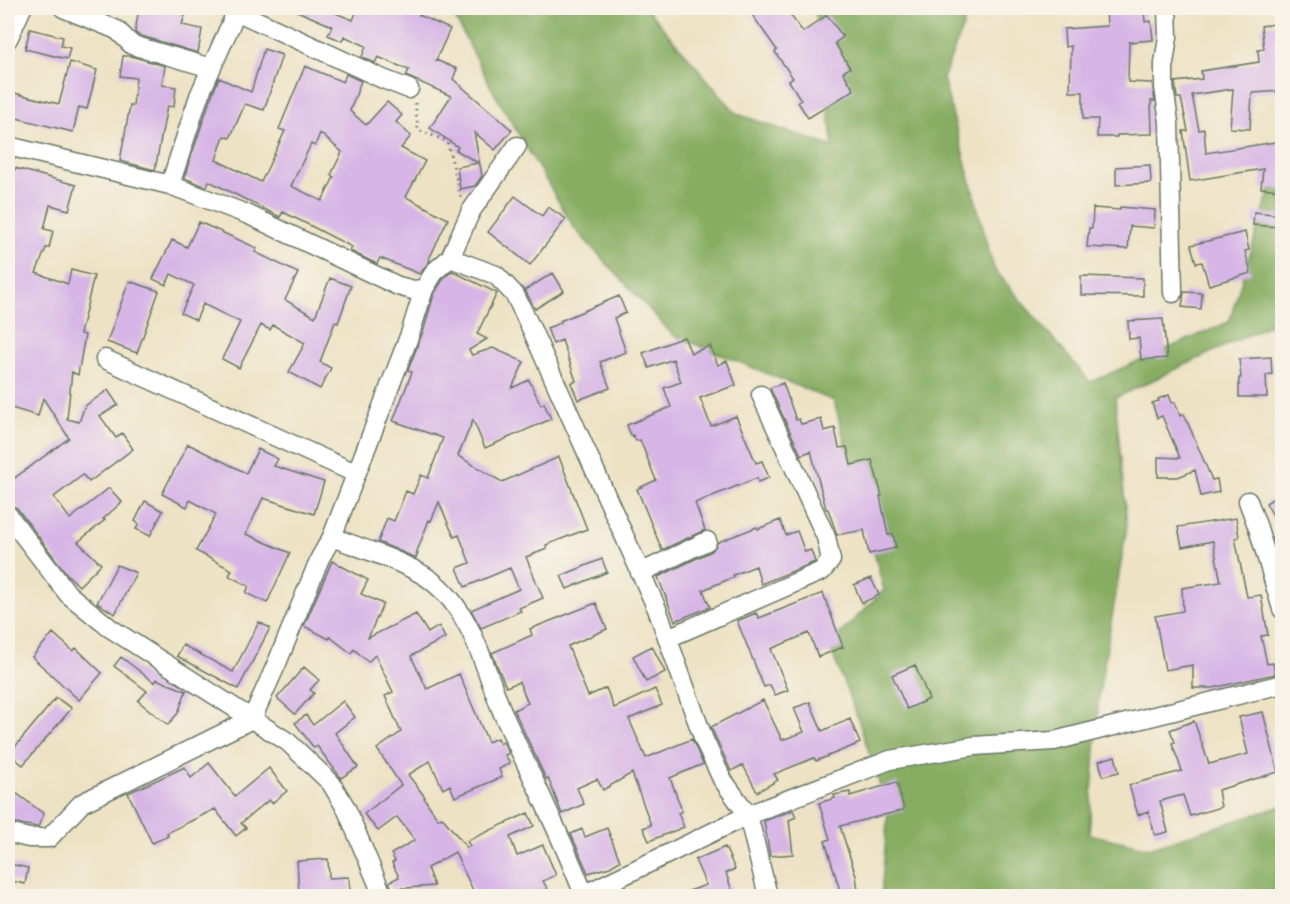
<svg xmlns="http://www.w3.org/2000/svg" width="1290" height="904" font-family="'Balsamiq Sans',sans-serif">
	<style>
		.forest { fill: #87ad62; stroke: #53754b; stroke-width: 1.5 }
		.building { fill: #d7b5e6; fill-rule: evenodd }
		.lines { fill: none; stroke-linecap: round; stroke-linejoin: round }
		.minor-casing { stroke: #677766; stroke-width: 21 }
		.path { stroke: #677766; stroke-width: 3; stroke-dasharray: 1.5 4.5; stroke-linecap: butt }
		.minor { stroke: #fff; stroke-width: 18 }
	</style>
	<rect width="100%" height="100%" fill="#f7f3e8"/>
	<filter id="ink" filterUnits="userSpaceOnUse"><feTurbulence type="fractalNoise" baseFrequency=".0167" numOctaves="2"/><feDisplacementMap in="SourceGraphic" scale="12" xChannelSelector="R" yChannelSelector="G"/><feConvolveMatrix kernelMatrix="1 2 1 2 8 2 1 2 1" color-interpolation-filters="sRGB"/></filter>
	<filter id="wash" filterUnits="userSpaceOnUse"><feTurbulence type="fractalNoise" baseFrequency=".008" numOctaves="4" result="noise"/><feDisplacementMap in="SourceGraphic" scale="24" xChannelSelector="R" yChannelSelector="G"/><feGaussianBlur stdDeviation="1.35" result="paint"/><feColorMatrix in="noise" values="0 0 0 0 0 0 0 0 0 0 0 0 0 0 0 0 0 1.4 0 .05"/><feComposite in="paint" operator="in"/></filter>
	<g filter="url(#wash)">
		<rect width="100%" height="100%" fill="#ede2c4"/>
		<path class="forest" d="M450,8H646L737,114L833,147L815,8H970L943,79L994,269L1090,382L1229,322L1270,189H1282V319L1115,398L1127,526L1099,695L1089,834L1149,848L1282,806V888L1264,895V896H881L888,810L858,719L829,645L884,590L834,401L673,335L575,229L494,93Z"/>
		<g id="blocks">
			<path class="building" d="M139,8H187L182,25L202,29L198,53L138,35L135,32Z
				M290,8H332L330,11L353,20L358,8H422L419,15L450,29L436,60L457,69L453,79L512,130L495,150L474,132L482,176L475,186L460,189L457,167L478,163L456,150L458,147L430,128L451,96L406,76L409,70L378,57L375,63L362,57L366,46L344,36L342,41L328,35L332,26Z
				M765,8H785L803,32L827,15L843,37L835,43L850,68L843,72L854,90L808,118L798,102L801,100L789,81L793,78L775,52L777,50L753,16Z
				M1106,8L1144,9L1145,22L1151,21L1153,40L1129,42L1128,82L1152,83L1155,101H1151L1152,134L1117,135V137H1097L1098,119H1083V92H1070L1071,46L1065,47L1064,29L1107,26Z
				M1282,23V41L1276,42L1281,91L1252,93L1250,129L1230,128L1233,89L1192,95L1199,130L1204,129L1206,153L1282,141V190L1261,188L1263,169L1190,181L1183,131H1188L1181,98H1177L1175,82L1202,79L1201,71L1259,62L1258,50L1264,49L1261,26Z
				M30,29L63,37L61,46L70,48L67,59L25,49Z
				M264,49L282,55L264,110L245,104L230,138L224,136L216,160L261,182L285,131L279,129L305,66L343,82L346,74L361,81L350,111L366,125L387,102L402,115L396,122L411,136L401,148L425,161L406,197L448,219L429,259L430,260L420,274L380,258L377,264L350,251L352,247L311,226L283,212L280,217L209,181L207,187L184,178L210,100L219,78L251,92ZM320,133L342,152L331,175L334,177L322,201L291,186L311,144L315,146Z
				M123,56H131L165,66L162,85L176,87L174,107L167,106L155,170L120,161L130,105L133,106L136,78L120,76Z
				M70,62L97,70L87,109L79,107L73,132L8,116L14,93L59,104Z
				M1150,165L1151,183L1116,185V167Z
				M15,168L76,185L69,210L50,205L44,229L53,231L49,248H46L36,273L68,284L71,270L94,276L80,334L85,335L78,375L72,372L67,419L79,422L85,406L108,390L118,405L100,416L116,438L122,433L133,449L89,482L83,475L54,497L70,519L109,488L122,502L103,519L105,520L78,542L101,564L79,586L66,573L17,508L8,504V483L69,438L43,398L38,416L8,407V193Z
				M515,196L542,216L548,207L566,219L530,265L488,232Z
				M1120,207L1155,210L1154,228L1130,226L1128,249L1087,247L1089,228H1092L1093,208L1120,210Z
				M1254,212L1281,215L1279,227L1253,225Z
				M199,222L257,248L255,252L298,273L285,300L315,317L330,278L351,286L338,323L335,322L320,362L331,368L320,389L289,372L305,343L273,325L270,330L261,325L239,368L222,359L240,322L203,304L196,320L181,313L194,285L171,274L166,285L153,279L172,240L187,247Z
				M1245,232L1249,250L1245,251L1251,273L1209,285L1202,262L1196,263L1191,245Z
				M452,271L497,293L477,334L487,339L469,350L472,355L493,348L524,362L512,388L529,380L541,405L544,403L551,419L485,448L473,420L458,456L502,482L559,457L587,529L546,545L547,549L526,557L543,598L519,608L521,611L481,628L471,610L519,589L510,568L465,587L457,568L470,563L459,535L454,537L439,502L431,521L429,520L416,554H418L416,558L378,542L387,518L394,521L406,491L413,494L421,475L428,478L443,438L393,421L412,372L408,370L424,329L434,294L444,278Z
				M553,273L564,291L535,309L525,290Z
				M1081,276L1143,278V296L1081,295Z
				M129,281L159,291L137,353L107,342Z
				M1184,292L1202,293L1201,309L1182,307Z
				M619,296L626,313L614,318L626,352L600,362L610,388L578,400L571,383L576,381L562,340L553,344L547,328L561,323L560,321Z
				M1163,319L1167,358L1141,360L1139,338L1129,339L1128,321Z
				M684,337L691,353L710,346L718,365L727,361L736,385L700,398L711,426L736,416L756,463L762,461L769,478L758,482L757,478L695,503L705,530L662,550L637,489L656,480L640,440L636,441L633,435L631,436L627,425L671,407L664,388L681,382L673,359L649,368L643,353Z
				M1271,357L1272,374L1266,375L1267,397H1239V378H1241L1239,359Z
				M783,383L796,420L799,419L801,424L821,419L824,431L835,428L839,448L847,447L851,465L872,460L882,496H880L888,535L893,534L896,548L869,554L864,530L837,535L828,509H826L811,451L801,455L770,388Z
				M1169,395L1172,403L1175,402L1180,416L1184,414L1212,480L1217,479L1219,492L1201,496L1195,470L1178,477H1158V457L1180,458L1162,416L1157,418L1152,403L1159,401L1158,399Z
				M188,444L246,473L258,449L278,459L274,466L324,482L314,514L263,498L246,534L290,553L267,603L246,593L249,586L229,576L232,570L196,551L216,514L190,500L187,507L162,494Z
				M1282,493V532L1266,503Z
				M145,501L163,511L150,536L136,529L139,524L135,521Z
				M1236,518L1239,537L1235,538L1247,597L1261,595L1268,635L1261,636L1267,664L1273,663L1275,674L1213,688H1193V665L1165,670L1155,616L1183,611L1182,588L1221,582L1213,541L1182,547L1178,527Z
				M780,520L786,535L797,531L805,552L811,550L815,562L761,584L756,566L733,575L734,577L703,590L710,607L675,621L658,577L712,551L718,542L757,527L758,529Z
				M602,559L607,572L567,589L561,576Z
				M332,561L368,580L361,594L383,604L368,638L416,614L428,633L439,626L445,638L411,656L427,689L459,674L488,742L497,738L500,744L503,742L509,753L505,755L510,763L499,769L502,777L455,797L450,785L443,789L430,761L408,775L425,797L424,798L438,819L442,817L467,848L470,846L467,841L528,813L534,826L510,837L517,856L543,845L556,875L543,881L548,890L533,897H476L455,852L427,868L434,886L392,889L389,882L399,877L392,863L395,861L391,854L415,840L397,817L378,831L364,814L401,785L377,749L401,732L385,696L393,692L375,655L368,662L354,649L351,653L330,637L329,639L304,626Z
				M117,565L136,573L115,614L97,603Z
				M871,578L879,595L862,603L854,585Z
				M823,593L843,647L818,657L809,633L771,649L788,690L775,695L770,685L764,687L737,621L756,613L759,618Z
				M596,603L607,629L568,646L588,696L606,688L614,708L655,689L662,705L629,719L646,758L692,739L703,764L670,778L682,811L678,813L684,827L649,841L643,828L651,825L632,773L603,790L597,779L577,788L584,804L562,814L548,778L546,779L514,710L528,703L519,682L506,687L492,653L532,635L530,629Z
				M259,622L270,628L238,689L177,656L183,645L233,672Z
				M53,633L73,651L76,648L102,673L79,700L32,657Z
				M652,646L665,672L646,682L633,656Z
				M121,657L155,683L156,679L186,691L178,713L168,725L138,701L147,691L114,666Z
				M915,665L929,699L907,709L892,675Z
				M304,667L319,680L310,690L314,693L295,714L277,698Z
				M56,698L72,708L23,765L9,754Z
				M763,700L782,740L804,732L794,708L810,702L822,731L850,719L860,743L816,761L814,758L774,774L778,780L757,792L743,765L731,771L711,727Z
				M343,701L355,717L335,733L358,767L341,778L317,746L314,748L295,723L306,715L313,725Z
				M1263,712L1278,772L1218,790L1221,807L1190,816L1183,795L1160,801L1168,832L1155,835L1148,811L1138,815L1129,785L1182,771L1172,743L1175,742L1170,730L1194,721L1209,764L1248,754L1239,717Z
				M1115,756L1119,772L1103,776L1099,761Z
				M209,763L235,796L269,768L287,791L272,803L269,800L241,823L246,828L236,836L215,809L167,833L168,836L152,843L128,793L185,767L191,778Z
				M897,782L904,810L840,826L856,876L859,897H842L825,841L830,839L819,803L835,798L834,795L850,792V796Z
				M8,787L44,814L38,827L8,822Z
				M793,810L796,817L789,820L793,854L770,856L764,821Z
				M607,828L620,861L610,867L588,873L571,834L582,829L585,837Z
				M725,847L735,869L726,873L734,897H679L678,895L706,885L695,860Z
				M328,859L329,878L349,877L350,891L299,894L297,861Z
				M10,864L28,868L25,884L8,880Z"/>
		</g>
	</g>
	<g filter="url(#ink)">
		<use href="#blocks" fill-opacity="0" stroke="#677766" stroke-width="1.5"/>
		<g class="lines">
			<defs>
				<path id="minor" d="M63,8L117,30L132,45L211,68
					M1167,8L1168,37L1164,63V87L1169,122L1173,293
					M236,11L383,79L409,89
					M8,39L22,8
					M8,146L170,185L249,215L398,286L413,290L424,289L435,271L450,258L496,275L515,295L531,328L657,609L704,740L722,779L748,815L768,896
					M170,185L199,96L238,8
					M450,258L471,211L517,146
					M105,359L355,473
					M1248,501L1258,528L1282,609
					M8,515L68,594L110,628L288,742L331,783L346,808L383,896
					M332,537C360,548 409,563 432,581C474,614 484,669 504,716C531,776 561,834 584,895
					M640,573L707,541
					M668,638L822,571L831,560L826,537L761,395
					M8,833L29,838H49L82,803L252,719L277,663L320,558L332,537L410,334L424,289
					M581,896L748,815L890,760L974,746L1054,741L1282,684"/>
			</defs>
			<use href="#minor" class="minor-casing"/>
			<path class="path" d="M415,103L418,130L447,141L461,197"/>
			<use href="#minor" class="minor"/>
		</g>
	</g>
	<rect width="1290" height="904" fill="none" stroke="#f7f3e8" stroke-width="30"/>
</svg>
